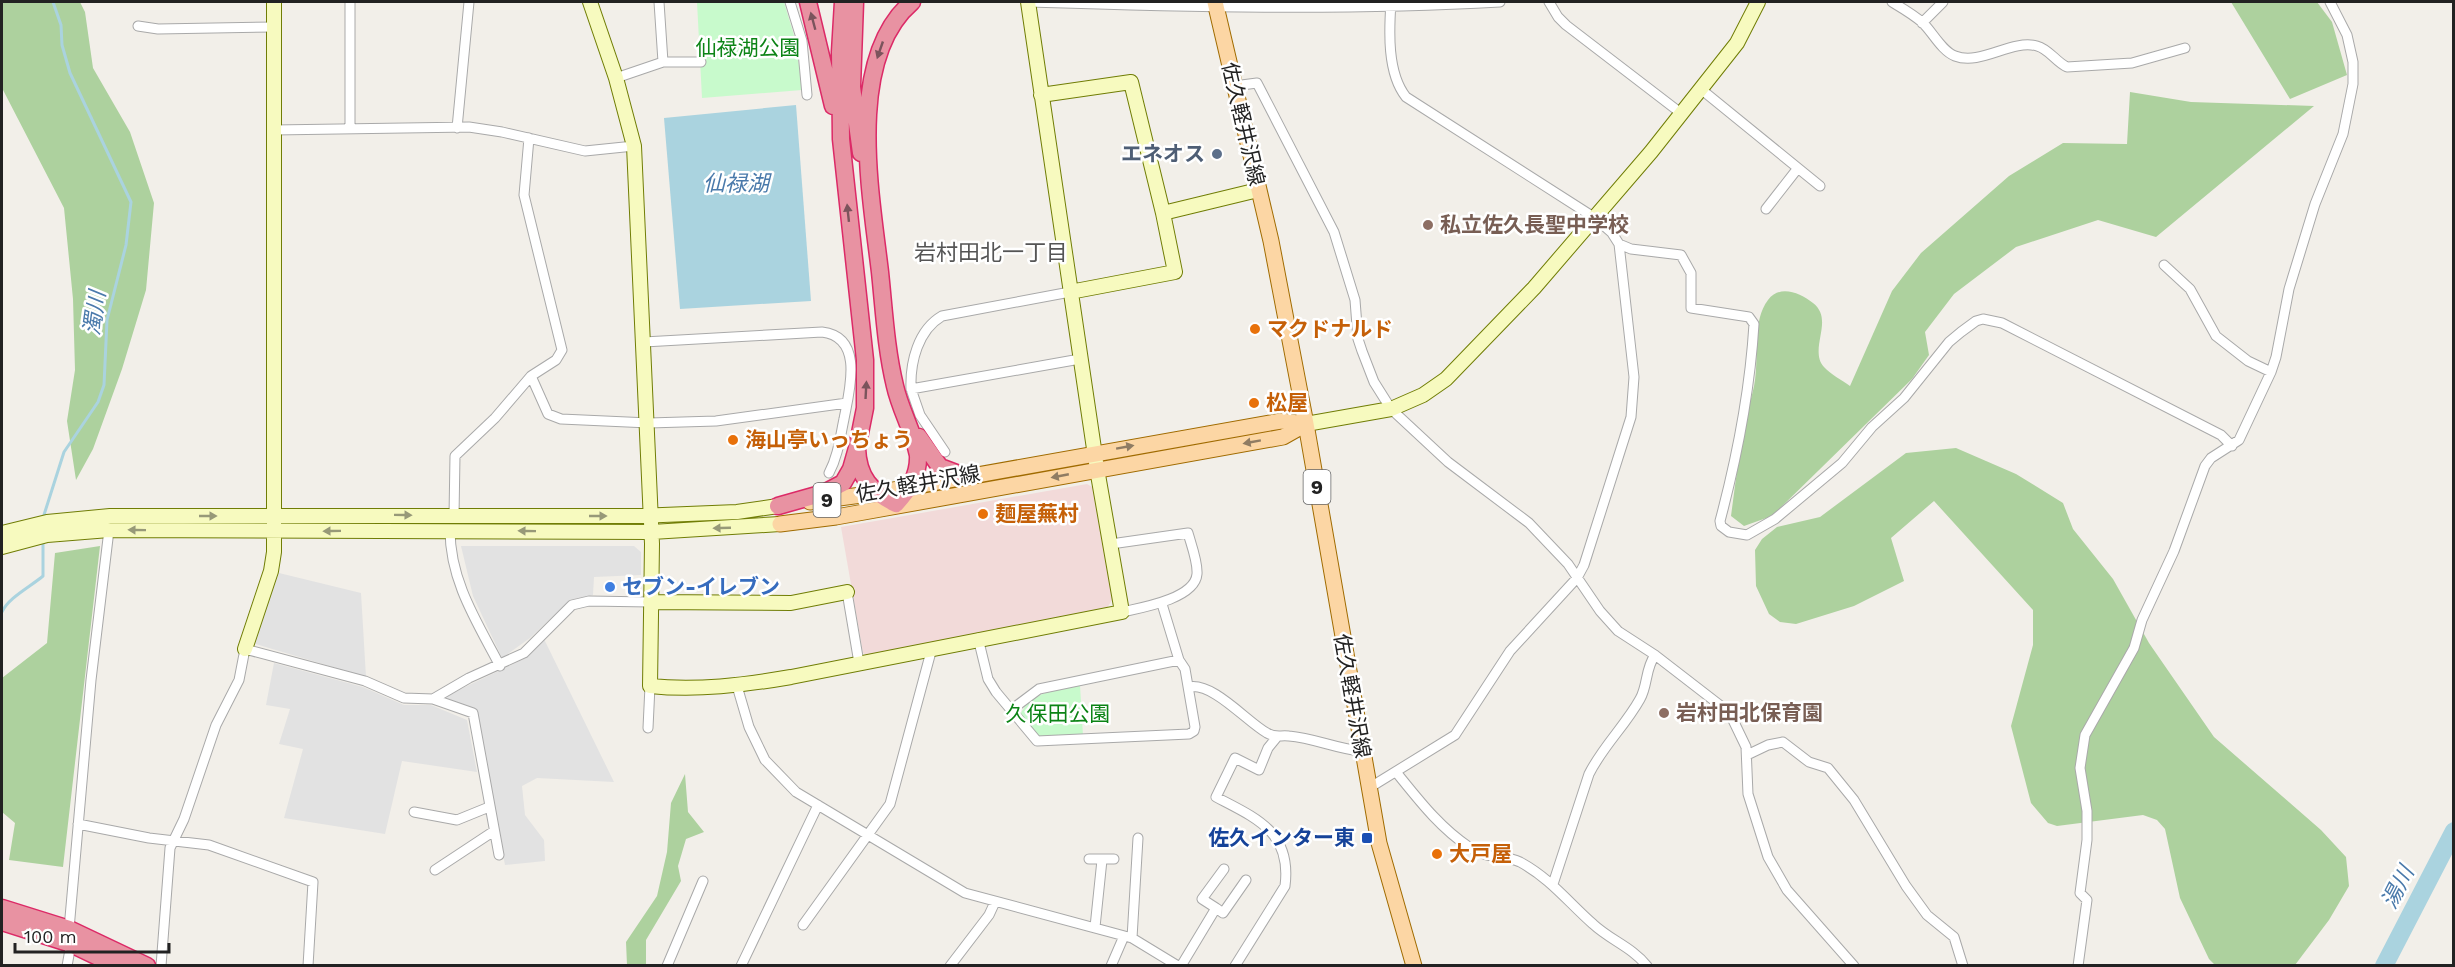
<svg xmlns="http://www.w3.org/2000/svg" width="2455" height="967" font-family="'Work Sans','Noto Sans JP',sans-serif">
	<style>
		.commercial { fill: #f2dad9 }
		.forest { fill: #add19e }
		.park { fill: #c8facc }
		.parking { fill: #e2e2e2 }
		.water { fill: #aad3df }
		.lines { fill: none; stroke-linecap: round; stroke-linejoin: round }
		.stream { stroke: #aad3df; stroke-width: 3 }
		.river { stroke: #aad3df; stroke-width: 18 }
		.street-casing { stroke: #a9a9a9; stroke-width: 11 }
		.secondary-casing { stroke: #707d05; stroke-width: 16 }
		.primary-casing { stroke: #a06b00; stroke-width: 17 }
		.highway-casing { stroke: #dc2a67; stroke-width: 19 }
		.street { stroke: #fff; stroke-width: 9 }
		.secondary { stroke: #f7fabf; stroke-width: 14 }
		.primary { stroke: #fcd6a4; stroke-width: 15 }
		.highway { stroke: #e892a2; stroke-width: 16 }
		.oneway { fill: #7b545c }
		.oneway2 { fill: #8f7c63 }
		.oneway3 { fill: #979978 }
		.service-dot { fill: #5c6f8a; stroke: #fff; stroke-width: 2 }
		.education-dot { fill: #8d6e63; stroke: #fff; stroke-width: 2 }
		.food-dot { fill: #e8710a; stroke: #fff; stroke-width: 2 }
		.shop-dot { fill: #3f7fe0; stroke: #fff; stroke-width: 2 }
		.transit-dot { fill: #1a4fb4; stroke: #fff; stroke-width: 2 }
		.labels { text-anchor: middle; stroke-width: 5; stroke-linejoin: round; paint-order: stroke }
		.shield { fill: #fff; stroke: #646464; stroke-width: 1.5 }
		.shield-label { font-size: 20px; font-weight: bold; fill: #222 }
		.park-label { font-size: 21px; fill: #0c8416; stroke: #fff }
		.street-label { font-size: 21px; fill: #222; stroke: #fff }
		.service-label { font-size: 21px; font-weight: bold; fill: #4e5e75; stroke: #fff; text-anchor: end }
		.education-label { font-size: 21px; font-weight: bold; fill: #785e54; stroke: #fff; text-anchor: start }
		.food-label { font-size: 21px; font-weight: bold; fill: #c56008; stroke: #fff; text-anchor: start }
		.shop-label { font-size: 21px; font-weight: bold; fill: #366cbe; stroke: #fff; text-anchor: start }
		.transit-label { font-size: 21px; font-weight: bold; fill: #164399; stroke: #fff; text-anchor: end }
		.water-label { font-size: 22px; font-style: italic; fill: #4a7aab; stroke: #fff }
		.neighbourhood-label { font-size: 22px; fill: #555; stroke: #fff }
	</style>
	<rect width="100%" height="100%" fill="#f2efe9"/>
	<path class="commercial" d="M1087,484L1094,488L1114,597L1107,608L868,656L863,653L841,527Z"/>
	<path class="forest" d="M2,2H80L85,12L93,68L130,132L154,203L146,290L122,369L93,449L76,480L67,421L75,370L73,299L64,208L2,88Z
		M2231,2H2317L2332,22L2347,75L2290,99Z
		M2130,92L2191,102L2314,106L2156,237L2098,220L2016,247L1954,294L1925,332L1929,355L1912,379L1772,516L1744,526L1731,516C1735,486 1739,455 1744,425C1747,410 1753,395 1755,380C1759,355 1752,321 1768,300C1780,284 1800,293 1813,303C1835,320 1808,349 1824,367C1830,374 1842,380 1850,386L1892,291L1921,253L2009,176L2063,143L2127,144Z
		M1956,448L2016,474L2063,503L2073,529L2113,579L2149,643L2214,737L2321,830L2346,857L2349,886L2329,920L2295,965H2215L2209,959L2180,898L2165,829L2157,820L2143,815L2057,826L2048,823L2031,803L2011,726L2033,645V610L1934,501L1891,538L1904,581L1854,606L1796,624L1780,622L1769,614L1756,586L1755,550L1762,539L1777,527L1820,517L1906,453Z
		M100,546L63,867L9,860L15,823L2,812V678L47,643L55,553Z
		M685,774L688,812L704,832L686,839L678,866L681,881L646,940V965H627L626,942L657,896L667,852L671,803Z"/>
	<path class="park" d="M697,2H784L796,42L802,90L702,98Z
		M1080,685L1083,736L1040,738L1020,715C1030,692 1058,689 1080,685Z"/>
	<path class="parking" d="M461,546H634L641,552V575L594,577L593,595L570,600L530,638L502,658L473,596Z
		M279,573L361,593L366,677L252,643Z
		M543,637L614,782L537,778L522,786L525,815L544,840L545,861L505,865L476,711L444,697L526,658Z
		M274,663L363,687L404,705H431L467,720L477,772L402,761L385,834L284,818L303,749L279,744L290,709L266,705Z"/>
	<path class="water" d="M796,105L811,301L680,309L664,118Z"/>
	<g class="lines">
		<path class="stream" d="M43,518L64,452L98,402L104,385L107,320L126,245L131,202L70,73L62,45L61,25L53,2
			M2,612C8,598 30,587 43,576V539"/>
		<path class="river" d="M2384,966L2454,831"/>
		<defs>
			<path id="street" d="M790,2L802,41L807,95
				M1028,2C1186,7 1342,11 1500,2
				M1549,2L1558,17L1566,25L1682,114
				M1892,2C1902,8 1914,15 1923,23C1933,33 1942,51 1955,56C1981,66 2011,39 2037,46C2049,49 2056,62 2067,67L2132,63L2185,48
				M1922,23L1943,2
				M138,26L158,29L274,27
				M663,62H701
				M616,78L663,62L659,2
				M1234,86L1257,83L1334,232L1355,300L1358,339L1362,351L1374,382L1391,409L1448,462L1529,523L1568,564L1600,611L1618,631L1655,655L1721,706L1733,720L1746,747L1748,794L1768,857L1787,890L1854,966
				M1702,90L1820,186
				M350,128V2
				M457,128L469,2
				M274,130L469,127L502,132L585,151L634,146
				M1766,209L1798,168
				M1619,244L1631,249L1681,255L1691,273V308L1749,317L1754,324C1750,390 1737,457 1720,521L1721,526L1729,532L1747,535L1775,519L1842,463L1872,427L1904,398L1949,342L1961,332L1976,321L1983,319L2002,323L2221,435L2232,446
				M2164,265L2190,289L2216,336L2248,361L2271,372
				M1070,292L942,316C918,330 910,362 911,389L1080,359
				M644,342L822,332C865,337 849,392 844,419C840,438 838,456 829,473
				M531,376L548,414L561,419L649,423L716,421L847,403
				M911,389L920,415L945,452
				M454,516L455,456L495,418L531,376L556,360L562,350L524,195L529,138
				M450,530C450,581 477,622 500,666
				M1111,544L1188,533C1191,544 1198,562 1197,574C1195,599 1140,608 1122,612
				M847,592L859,663
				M978,638L988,679L996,692L1037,741L1189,734L1194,731L1195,727L1185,669L1179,660L1162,604
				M737,686L749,727L765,760L796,792L965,893L1132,938L1178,966
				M1189,687C1213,682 1247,722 1267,733C1275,738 1280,735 1289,736C1314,738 1337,749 1361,751
				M433,699L473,713L499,855
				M1011,710L1039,689L1179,660
				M648,728L650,686
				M1747,755L1768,745L1783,742L1809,762L1828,768L1854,800L1906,886L1927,915L1954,937L1963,966
				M1396,772C1418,799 1439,827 1469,847C1490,861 1504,854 1520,862C1550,878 1569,903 1593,924C1610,940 1632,947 1647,966
				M1369,788L1455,735L1510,651L1577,578L1584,565L1631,417L1634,377L1619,244L1612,233L1595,218L1406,97C1387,73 1389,31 1391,2
				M414,812L457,820L489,807
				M78,824L149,838L209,845L313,882L308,966
				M1089,859H1114
				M435,870L494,831
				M1553,884L1589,774C1603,746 1625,726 1640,699C1648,685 1645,669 1655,655
				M1216,908L1223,913L1246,880
				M803,925L890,804L932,648
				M1095,927L1102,860
				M69,929L91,680L109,530
				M1132,938L1138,838
				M67,966L71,944
				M161,966L170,848L184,819L216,725L239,680L245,649L365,681L404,698L433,699L469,678L524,653L572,605L589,601L650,602
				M667,966L703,881
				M741,966L818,805
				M950,966L989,915L995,902
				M1111,966L1124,936
				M1181,966L1216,908L1202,899L1224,869
				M1235,966L1285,886C1292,832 1256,818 1216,797L1235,758L1259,770L1268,748L1277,737
				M2078,966L2087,900L2080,893L2087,840V811L2080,768L2085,735L2134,648L2142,620L2174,551L2205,466L2211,458L2239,440L2271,372L2276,357L2289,289L2315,204L2343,134L2353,84V62L2347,35L2330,2"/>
			<path id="secondary" d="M590,2L616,78L634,146L652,544L650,686C697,691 744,685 791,677L1122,612L1097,469L1028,2
				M1041,95L1131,82L1163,213L1175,272L1070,292
				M1163,213L1258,190
				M1306,424L1391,409L1423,395L1446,379L1534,288L1651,152L1737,43L1758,2
				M2,533L47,522L110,516H638L737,512L778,506
				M2,547L47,535L109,530L652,532L780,524
				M650,602L791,603L847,592
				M245,649L271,571L274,552V2"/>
			<path id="primary" d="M1215,2L1271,241L1306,424L1379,843L1414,966
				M810,502L876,493L1281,421L1306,424
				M780,524L836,517L1283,437L1306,424"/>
			<path id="highway" d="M808,2L833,106
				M855,2L852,87L861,153
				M919,437L940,467L964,476
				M857,448C858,477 871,492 896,504C909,490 919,475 918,455C913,431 900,409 895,386C886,349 884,310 880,272C871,195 845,59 912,2
				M778,506L824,493L843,483L851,469L857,448L865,408V360L841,139L840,52L843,2
				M2,908L69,929L147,966
				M2,922L71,944L117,966"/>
		</defs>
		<use href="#street" class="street-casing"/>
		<use href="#secondary" class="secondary-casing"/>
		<use href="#primary" class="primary-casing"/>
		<use href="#highway" class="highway-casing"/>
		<use href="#street" class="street"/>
		<use href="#secondary" class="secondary"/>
		<use href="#primary" class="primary"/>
		<use href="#highway" class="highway"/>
	</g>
	<defs><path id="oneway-solid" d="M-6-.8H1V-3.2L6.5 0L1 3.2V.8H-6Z" transform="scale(1.5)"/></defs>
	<g class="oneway">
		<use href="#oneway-solid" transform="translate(813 21) rotate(-105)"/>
		<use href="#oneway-solid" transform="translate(880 50) rotate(109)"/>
		<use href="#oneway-solid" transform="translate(848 213) rotate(-96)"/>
		<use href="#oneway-solid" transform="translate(866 390) rotate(-87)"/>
	</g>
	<g class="oneway2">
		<use href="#oneway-solid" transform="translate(1252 442) rotate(170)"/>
		<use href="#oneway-solid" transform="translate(1125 447) rotate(-10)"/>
		<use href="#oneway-solid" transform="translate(1060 476) rotate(169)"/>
	</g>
	<g class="oneway3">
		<use href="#oneway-solid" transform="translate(403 515) rotate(1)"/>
		<use href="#oneway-solid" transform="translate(208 516)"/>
		<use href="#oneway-solid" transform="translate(598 516)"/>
		<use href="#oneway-solid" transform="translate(722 528) rotate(178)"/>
		<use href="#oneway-solid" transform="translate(137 530) rotate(-179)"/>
		<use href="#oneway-solid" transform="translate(332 531) rotate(179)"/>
		<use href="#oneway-solid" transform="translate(527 531) rotate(-179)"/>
	</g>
	<circle class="service-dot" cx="1217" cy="154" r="6"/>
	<g class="education-dot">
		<circle cx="1428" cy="225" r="6"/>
		<circle cx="1664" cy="713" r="6"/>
	</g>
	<g class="food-dot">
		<circle cx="1255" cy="329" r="6"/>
		<circle cx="1254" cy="403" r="6"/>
		<circle cx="733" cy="440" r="6"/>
		<circle cx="983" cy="514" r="6"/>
		<circle cx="1437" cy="854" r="6"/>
	</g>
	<circle class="shop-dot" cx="610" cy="587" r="6"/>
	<rect class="transit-dot" x="1361" y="832" width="12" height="12" rx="3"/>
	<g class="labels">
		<g class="shield">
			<rect x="1303.5" y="470" width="27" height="34" rx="4.5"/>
			<rect x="813.5" y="483" width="27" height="34" rx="4.5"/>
		</g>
		<g class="shield-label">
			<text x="1317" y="494">9</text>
			<text x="827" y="507">9</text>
		</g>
		<g class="park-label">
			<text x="748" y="55">仙禄湖公園</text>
			<text x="1058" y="721">久保田公園</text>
		</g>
		<g class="street-label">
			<text transform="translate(1243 124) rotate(77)" y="7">佐久軽井沢線</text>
			<text transform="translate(918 484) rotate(-10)" y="7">佐久軽井沢線</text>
			<text transform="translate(1352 696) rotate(80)" y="7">佐久軽井沢線</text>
		</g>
		<g class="service-label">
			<text x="1205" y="161">エネオス</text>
		</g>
		<g class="education-label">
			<text x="1440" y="232">私立佐久長聖中学校</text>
			<text x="1676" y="720">岩村田北保育園</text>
		</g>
		<g class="food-label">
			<text x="1267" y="336">マクドナルド</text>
			<text x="1266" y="410">松屋</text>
			<text x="745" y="447">海山亭いっちょう</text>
			<text x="995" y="521">麺屋蕪村</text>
			<text x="1449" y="861">大戸屋</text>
		</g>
		<g class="shop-label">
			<text x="622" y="594">セブン-イレブン</text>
		</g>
		<g class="transit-label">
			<text x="1355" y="845">佐久インター東</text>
		</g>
		<g class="water-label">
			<text x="736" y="191">仙禄湖</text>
			<text transform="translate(94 313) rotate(-82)" y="8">濁川</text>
			<text transform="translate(2397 887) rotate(-63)" y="8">湯川</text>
		</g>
		<g class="neighbourhood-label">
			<text x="991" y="260">岩村田北一丁目</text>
		</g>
	</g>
	<rect width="2455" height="967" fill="none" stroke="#222222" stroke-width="6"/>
	<path d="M15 943v9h154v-9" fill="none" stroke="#222222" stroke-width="3"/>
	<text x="24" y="943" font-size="18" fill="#222222" stroke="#ffffff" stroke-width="4.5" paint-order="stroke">100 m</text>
</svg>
